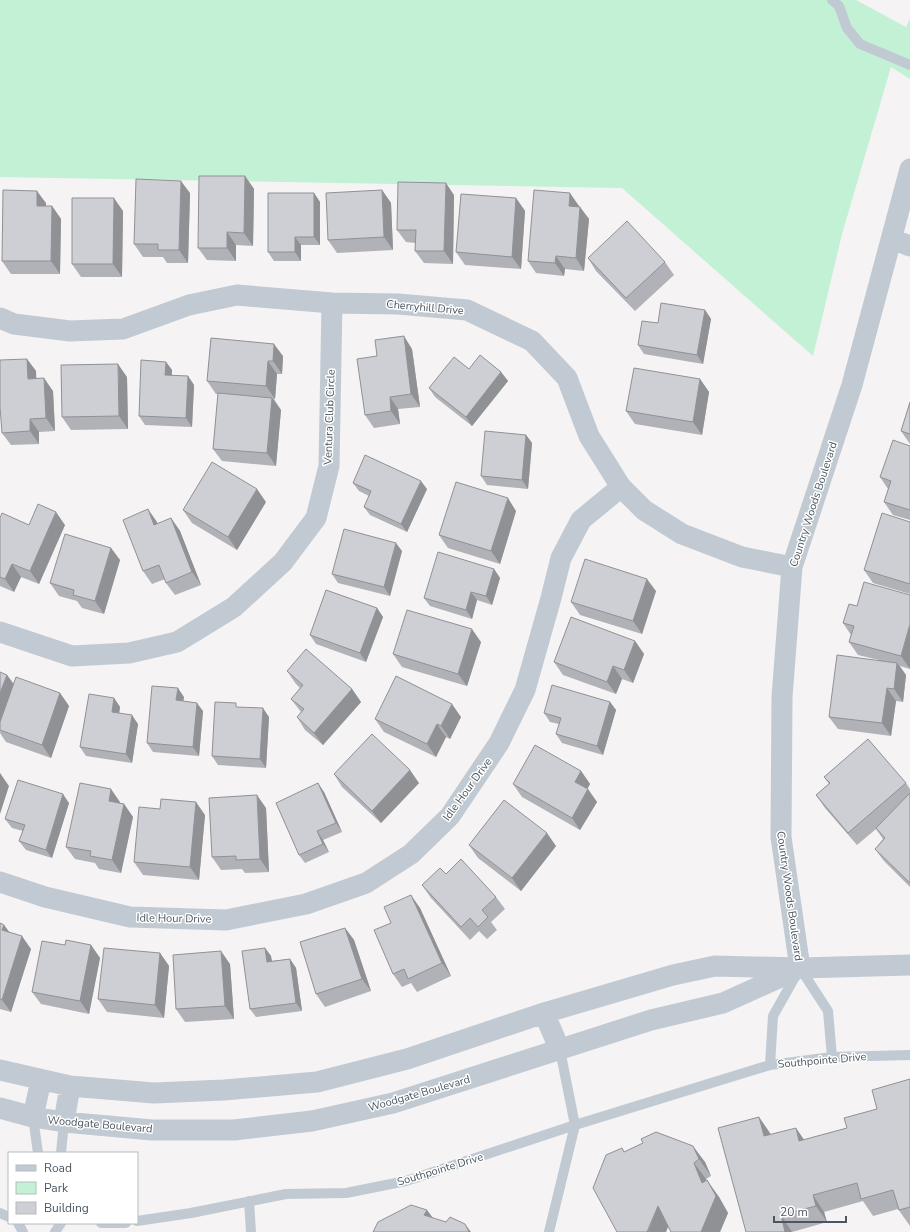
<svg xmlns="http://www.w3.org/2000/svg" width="910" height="1232" font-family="'Nunito Sans',sans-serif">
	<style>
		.green { fill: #c3f1d5 }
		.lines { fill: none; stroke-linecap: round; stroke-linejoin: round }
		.service { stroke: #c1cad2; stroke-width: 10 }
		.minor { stroke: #c1cad2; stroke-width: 21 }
		.wall { fill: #b0b2b7 }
		.shaded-wall { fill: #909195 }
		.building { fill: #cdcfd5; stroke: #909195 }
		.labels { text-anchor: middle; stroke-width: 3; stroke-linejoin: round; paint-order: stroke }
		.street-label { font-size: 11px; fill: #4a5661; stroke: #fff }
	</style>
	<rect width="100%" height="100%" fill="#f5f3f3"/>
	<path class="green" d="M0,0H856L906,27L910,18V79L891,67L842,234L813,356L622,188L0,177Z"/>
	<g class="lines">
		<path class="service" d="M832,0L839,6L847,28L860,44L910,65
			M770,1065L773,1016L800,968L828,1011L832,1057
			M33,1117L38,1153
			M61,1153L64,1122
			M249,1201L251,1232
			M0,1213L9,1217
			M137,1221L191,1213L286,1194L346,1193L406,1181L575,1125L770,1065L832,1057L910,1055
			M18,1223L23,1232
			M101,1223H126
			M55,1232L61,1223
			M549,1232L575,1125L560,1050"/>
		<path class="minor" d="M892,239L910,246
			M0,318L14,324L70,331L123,329L189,305L237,295L332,303L398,304L467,310L532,341L567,378L589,436L621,487L644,510L682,534L742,557L792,567
			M0,632L72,656L129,653L177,642L234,607L283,562L316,518L329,466L332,303
			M0,882L45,897L130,917L226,920L306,904L366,883L411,854L450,816L499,743L525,690L551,598L561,558L581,520L621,487
			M800,968L781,837L782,697L792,567L852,385L910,169
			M544,1013L560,1050
			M0,1070L70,1086L154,1093L224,1090L317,1082L407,1059L544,1013L673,975L715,966L800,968L910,965
			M0,1108L33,1117L64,1122L152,1130H234L312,1121L393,1103L651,1020L723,1003L794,971
			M33,1117L41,1080
			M64,1122L70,1086"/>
	</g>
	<path class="wall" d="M245,176L254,189L253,246L236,245V261L207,260L198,248Z
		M382,190L391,203L393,250L337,253L328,240Z
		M190,193L188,263H167L163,257H143L134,244Z
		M314,193L320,202V245H301V261H274L268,252Z
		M454,195L453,264L424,263L415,251L416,243L406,242L397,230Z
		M516,198L525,211L521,269L465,265L456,252Z
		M46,203V206H52L61,219L60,274H11L2,261Z
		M579,206L589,219L584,271L565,269L564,276L536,273L528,261Z
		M123,211L122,277H81L72,264Z
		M588,258L665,262L674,275L635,311L596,271Z
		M705,310L711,319L703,364L644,354L638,345L658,323Z
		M211,338L283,356L282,374H277L275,399H274L281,410L276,466L222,461L213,449L218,394H216L207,381Z
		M412,349L420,407L398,409L400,424L374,428L365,415L377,356Z
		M27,359L36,371V378L53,391L55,431L39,432V444L11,445L2,433Z
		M166,362L172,370V376H188L194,385L192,427L145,425L139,416Z
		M469,369L501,372L508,381L472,426L435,397L429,388Z
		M127,377L128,429L71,430L62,417Z
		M700,379L709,392L702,435L635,424L626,411Z
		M910,402V444L901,431Z
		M526,435L532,443L528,489L487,485L481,476Z
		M910,446V520L893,515L884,502L888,489L880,477Z
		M353,483L427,489L407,532L370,515L364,507L369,496L359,491Z
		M266,502L237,550L192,523L183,510Z
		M516,511L500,564L448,548L439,535Z
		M0,518L29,525H65L39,584L21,577L14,592L0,586Z
		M171,518L180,531L201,585L175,595L166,583L165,579L152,584L143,571L157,522V524Z
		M910,522V594L873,583L864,570Z
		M111,548L120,560L104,614L82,608L77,601L59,596L50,583Z
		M402,551L390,596L338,583L332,574Z
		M494,569L500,578L492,605L477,600L472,619L430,606L424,598Z
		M864,582L910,669L900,666L906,675L903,702L896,701L891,736L838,729L829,717L879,660L858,655L849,642L851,635L843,623L857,606Z
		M656,591L642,634L580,615L571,602Z
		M377,608L383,617L366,662L316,644L310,635Z
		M635,641L644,654L633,683L622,679L616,694L563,675L554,662Z
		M481,642L467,686L402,667L393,654Z
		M287,671L352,689L361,702L323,745L305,730L297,717L301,712L291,699L300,688L296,684Z
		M7,675L14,684L60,693L69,706L51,758L6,742L0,733Z
		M184,697L183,701L203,711L199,756L153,752L147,743Z
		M114,698L120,707L119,713L138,724L132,763L86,756L80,747Z
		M610,702L616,710L603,755L562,743L556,734L559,724L550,722L544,713Z
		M239,707L269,717L266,768L218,765L212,756Z
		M461,717L450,739L446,737L436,757L384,732L375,719Z
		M581,771L590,784L587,789L597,802L580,830L522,797L513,784Z
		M334,774L419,783L381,823L342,787Z
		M824,777L906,783L910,789V887L884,861L875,849L883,839L876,829L857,845L825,808L816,795L829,784Z
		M324,792L342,832L323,840L329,852L305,863L299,855Z
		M120,802V803L124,804L133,817L121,873L99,869L95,863L75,859L66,847Z
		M69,803L52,858L26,850L19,841L23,831L12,828L5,819Z
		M266,808L269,872L245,873L242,869L221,870L212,857Z
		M205,815L199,880L143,875L134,862Z
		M469,845L556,846L521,891L478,858Z
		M446,874L496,897L505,909L491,922L497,930L487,939L479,931L470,940L431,898L422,885Z
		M420,908L451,976L417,992L411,983L402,987L393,974L391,923Z
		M0,923L4,925L9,932L31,949L11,1012L0,1009Z
		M345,928L354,940L371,991L325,1007L316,994Z
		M65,945H91L100,958L89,1014L41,1004L32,992Z
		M265,948L271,956L272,961L290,959L296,968L302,1011L256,1017L250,1009Z
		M160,953L169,966L164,1018L107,1012L98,999Z
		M230,964L234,1019L185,1022L176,1009Z
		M910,1079V1226L898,1209L873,1216L863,1201L824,1212L827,1222L792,1232H746L770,1133L771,1135L804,1140L847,1128L877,1109Z
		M656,1132L705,1162L711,1176L706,1179V1181L719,1197L728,1213L720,1232H671L668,1226L666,1232H617L622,1148L624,1152L643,1143Z"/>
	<path class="shaded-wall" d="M245,176L254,189L253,246L244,233Z
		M181,181L190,193L188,263L179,250Z
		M446,183L454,195L453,264L444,251Z
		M382,190L391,203L393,250L384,237Z
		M37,191L46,203V219L37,206Z
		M314,193L320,202V245L314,237Z
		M570,193L579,206L577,218L569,206Z
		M114,198L123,211L122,277L113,264Z
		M516,198L525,211L521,269L512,257Z
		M52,206L61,219L60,274L51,261Z
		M580,207L589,219L584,271L576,258Z
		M227,232L236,245V261L227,248Z
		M295,237L301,245V261L295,252Z
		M556,256L565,269L564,276L555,263Z
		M705,310L711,319L703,364L697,355Z
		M404,336L412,349L420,407L411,394Z
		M274,344L283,356L282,374L273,361Z
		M27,359L36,371L37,392L28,379Z
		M268,361L277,374L275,399L266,386Z
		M166,362L172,370L171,384L165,375Z
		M118,364L127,377L128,429L119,416Z
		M501,372L508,381L472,426L466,417Z
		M188,376L194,385L192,427L186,418Z
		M44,378L53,391L55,431L46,418Z
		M700,379L709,392L702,435L693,422Z
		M390,397L398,409L400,424L391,411Z
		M272,398L281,410L276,466L267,453Z
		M30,419L39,432V444L30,431Z
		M526,435L532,443L528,489L522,480Z
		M421,481L427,489L407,532L401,524Z
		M257,489L266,502L237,550L228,537Z
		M508,498L516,511L500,564L491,551Z
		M148,509L157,522L163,538L154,525Z
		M56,512L65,525L39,584L30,571Z
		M171,518L180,531L201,585L192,572Z
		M396,543L402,551L390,596L384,587Z
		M111,548L120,560L104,614L95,601Z
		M12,564L21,577L14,592L5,579Z
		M494,569L500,578L492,605L486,596Z
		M647,579L656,591L642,634L633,621Z
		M471,592L477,600L472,619L466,610Z
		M377,608L383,617L366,662L360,653Z
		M910,624V669L901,656Z
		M472,629L481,642L467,686L458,674Z
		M635,641L644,654L633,683L624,670Z
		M897,663L906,675L903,702L894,689Z
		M613,666L622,679L616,694L607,682Z
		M7,675L16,688L0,728V693Z
		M178,688L184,697L182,709L176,700Z
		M887,688L896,701L891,736L882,723Z
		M352,689L361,702L323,745L314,733Z
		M60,693L69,706L51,758L42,745Z
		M114,698L120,707L118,721L112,712Z
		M610,702L616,710L603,755L597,746Z
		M197,703L203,711L199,756L193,747Z
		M452,704L461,717L450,739L441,726Z
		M263,708L269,717L266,768L260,759Z
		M132,715L138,724L132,763L126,754Z
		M437,724L446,737L436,757L427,744Z
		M410,770L419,783L381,823L372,811Z
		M581,771L590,784L584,795L575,782Z
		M0,773L9,786L0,814Z
		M318,783L324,792L342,832L336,823Z
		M111,789L120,802L118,814L109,801Z
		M588,789L597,802L580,830L572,818Z
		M63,794L69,803L52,858L46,850Z
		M257,795L266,808L269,872L260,859Z
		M196,802L205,815L199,880L190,867Z
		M124,804L133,817L121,873L112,860Z
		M317,831L323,840L329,852L323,844Z
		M547,833L556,846L521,891L512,878Z
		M411,895L420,908L451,976L442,963Z
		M4,925L13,937L2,930Z
		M345,928L354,940L371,991L362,979Z
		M22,936L31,949L11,1012L2,1000Z
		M91,945L100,958L89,1014L80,1001Z
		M265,948L271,956L273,971L267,962Z
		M221,951L230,964L234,1019L225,1006Z
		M160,953L169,966L164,1018L155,1005Z
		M290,959L296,968L302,1011L296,1003Z
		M759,1117L770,1133L776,1153L764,1136Z
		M796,1128L807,1144L799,1141Z
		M693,1146L705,1162L711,1176L699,1159Z
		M694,1163L706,1179L713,1199L702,1183Z
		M707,1180L719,1197L728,1213L720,1232H701Z
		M813,1195L824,1212L827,1222L816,1206Z
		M658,1206L670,1222L666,1232H648Z
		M427,1210L439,1226L424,1215Z
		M781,1215L792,1232H785Z
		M465,1224L471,1232H469Z"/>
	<path class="building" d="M199,176H245L244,233L227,232V248H198Z
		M136,179L181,181L179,250H158V244H134Z
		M398,182L446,183L444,251H415L416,230H397Z
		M3,190L37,191V206H52L51,261H2Z
		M382,190L384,237L328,240L326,193Z
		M534,190L570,193L569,206L580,207L576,258L556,256L555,263L528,261Z
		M268,193H314V237H295V252H268Z
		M461,194L516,198L512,257L456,252Z
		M72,198H114L113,264H72Z
		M627,221L665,262L626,298L588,258Z
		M661,303L705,310L697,355L638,345L642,321L658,323Z
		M404,336L411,394L390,397L391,411L365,415L357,359L377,356L375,340Z
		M211,338L274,344L273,361H268L266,386L207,381Z
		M480,355L501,372L466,417L429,388L454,357L469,369Z
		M27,359L28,379L44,378L46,418L30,419V431L2,433L0,407V360Z
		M141,360L166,362L165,375L188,376L186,418L139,416Z
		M118,364L119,416L62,417L61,365Z
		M634,368L700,379L693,422L626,411Z
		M218,393L272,398L267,453L213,449Z
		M910,402V434L901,431Z
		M485,431L526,435L522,480L481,476Z
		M893,440L910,446V510L884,502L891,481L880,477Z
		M365,455L421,481L401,524L364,507L371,491L353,483Z
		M212,462L257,489L228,537L183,510Z
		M456,482L508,498L491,551L439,535Z
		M38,504L56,512L30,571L12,564L5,579L0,577V518L2,513L29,525Z
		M148,509L154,525L171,518L192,572L166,583L159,565L143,571L123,520Z
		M882,513L910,522V584L864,570Z
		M344,529L396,543L384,587L332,574Z
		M65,534L111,548L95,601L73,595L74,590L50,583Z
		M438,552L494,569L486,596L471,592L466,610L424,598Z
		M585,559L647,579L633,621L571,602Z
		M864,582L910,595V624L901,656L849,642L854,626L843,623L849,604L857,606Z
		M326,590L377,608L360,653L310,635Z
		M407,610L472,629L458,674L393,654Z
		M571,617L635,641L624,670L613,666L607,682L554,662Z
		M306,649L352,689L314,733L297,717L304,709L291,699L303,685L287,671Z
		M837,655L897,663L894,689L887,688L882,723L829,717Z
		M0,672L7,675L0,693Z
		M396,676L452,704L441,726L437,724L427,744L375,719Z
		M16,677L60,693L42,745L0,730V722Z
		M552,685L610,702L597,746L556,734L561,718L544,713Z
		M152,686L178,688L176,700L197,703L193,747L147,743Z
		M89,694L114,698L112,712L132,715L126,754L80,747Z
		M215,702L236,703V707L263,708L260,759L212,756Z
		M372,734L410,770L372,811L334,774Z
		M868,739L906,783L848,833L816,795L830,783L824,777Z
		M535,745L581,771L575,782L588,789L572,818L513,784Z
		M18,780L63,794L46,850L19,841L25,825L5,819Z
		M80,783L111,789L109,801L124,804L112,860L90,856L91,851L66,847Z
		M318,783L336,823L317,831L323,844L299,855L276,803Z
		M910,793V883L875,849L885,838L876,828Z
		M257,795L260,859L236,860V856L212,857L209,798Z
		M161,799L196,802L190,867L134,862L139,807L160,809Z
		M504,800L547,833L512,878L469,845Z
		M461,859L496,897L482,910L488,917L478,927L470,918L461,927L422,885L440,868L446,874Z
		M411,895L442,963L408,979L404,969L393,974L374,930L391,923L384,907Z
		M0,923L4,925L2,930L22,936L2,1000L0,999Z
		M345,928L362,979L316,994L300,942Z
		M66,940L91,945L80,1001L32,992L42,941L65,945Z
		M104,948L160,953L155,1005L98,999Z
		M265,948L267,962L290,959L296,1003L250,1009L242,951Z
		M221,951L225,1006L176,1009L173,955Z
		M910,1079V1207L899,1210L893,1190L861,1199L857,1183L813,1195L816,1206L781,1215L785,1232H746L718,1128L759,1117L764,1136L796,1128L799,1141L847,1128L844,1118L877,1109L872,1090Z
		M656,1132L693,1146L699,1159L694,1163L702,1183L707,1180L716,1196L701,1232H671L658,1206L647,1232H648H617L593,1188L606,1155L622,1148L624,1152L643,1143L641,1139Z
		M411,1205L427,1210L424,1215L446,1222L450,1217L465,1224L469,1232H373L378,1222Z"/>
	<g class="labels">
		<g class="street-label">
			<text transform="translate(425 307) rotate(5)" y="4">Cherryhill Drive</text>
			<text transform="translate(329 417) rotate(-88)" y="4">Ventura Club Circle</text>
			<text transform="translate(813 504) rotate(-72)" y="4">Country Woods Boulevard</text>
			<text transform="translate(467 789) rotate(-54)" y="4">Idle Hour Drive</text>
			<text transform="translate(790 896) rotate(82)" y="4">Country Woods Boulevard</text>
			<text transform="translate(174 918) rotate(1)" y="4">Idle Hour Drive</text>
			<text transform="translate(822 1060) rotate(-5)" y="4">Southpointe Drive</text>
			<text transform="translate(419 1093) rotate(-16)" y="4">Woodgate Boulevard</text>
			<text transform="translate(100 1124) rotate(5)" y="4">Woodgate Boulevard</text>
			<text transform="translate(440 1169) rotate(-17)" y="4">Southpointe Drive</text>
		</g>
	</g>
	<rect x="8" y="1152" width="130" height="72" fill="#ffffff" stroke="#b7bbc0"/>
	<rect x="16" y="1165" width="20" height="6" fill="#c1cad2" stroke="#b7bbc0"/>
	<text x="44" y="1172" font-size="12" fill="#4a5661">Road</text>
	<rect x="16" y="1182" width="20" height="12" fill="#c3f1d5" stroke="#b7bbc0"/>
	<text x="44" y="1192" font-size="12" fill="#4a5661">Park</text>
	<rect x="16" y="1202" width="20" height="12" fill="#cdcfd5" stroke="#b7bbc0"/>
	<text x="44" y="1212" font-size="12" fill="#4a5661">Building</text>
	<path d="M774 1216v6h72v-6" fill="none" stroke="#4a5661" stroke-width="2"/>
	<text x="780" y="1216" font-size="12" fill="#4a5661" stroke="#ffffff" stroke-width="3" paint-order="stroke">20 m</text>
</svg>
